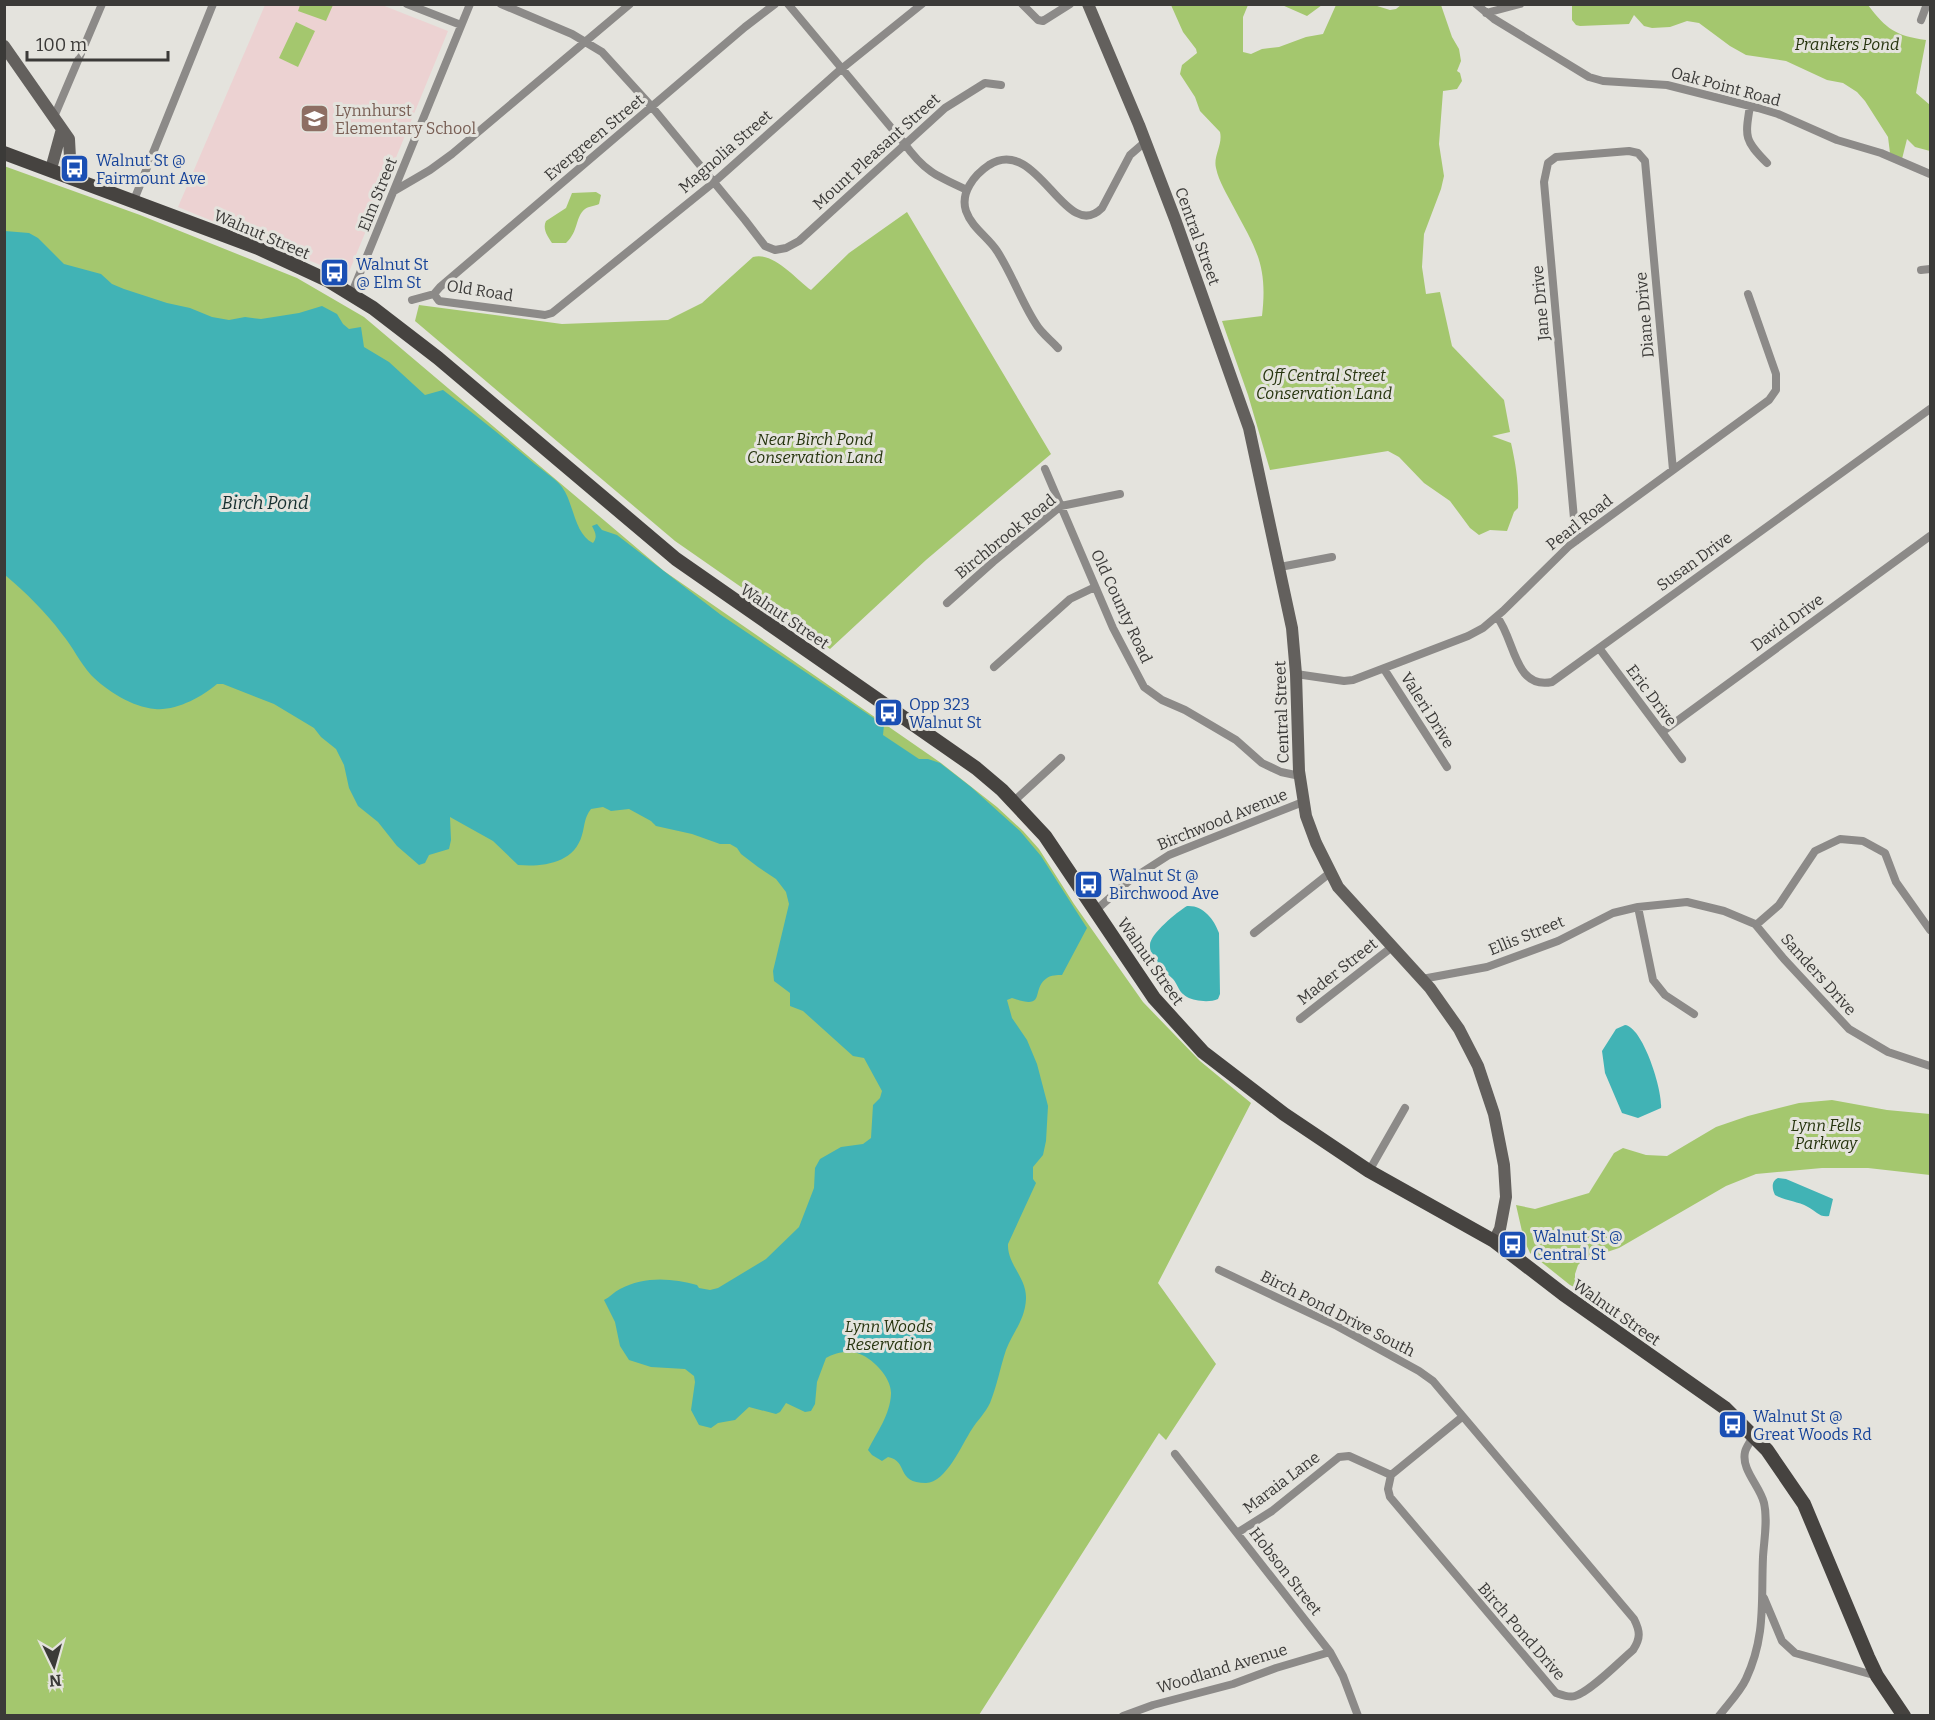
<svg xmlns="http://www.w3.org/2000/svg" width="1935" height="1720" font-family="Bitter,serif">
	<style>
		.education { fill: #ecd2d2 }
		.green { fill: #a4c76e }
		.water { fill: #41b3b5 }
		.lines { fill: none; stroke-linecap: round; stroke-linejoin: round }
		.street { stroke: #8c8a88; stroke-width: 8 }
		.secondary { stroke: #63605d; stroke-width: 12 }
		.primary { stroke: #464340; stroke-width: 14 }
		.labels { text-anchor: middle; stroke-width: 6; stroke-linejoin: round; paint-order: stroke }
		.park-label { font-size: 16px; font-style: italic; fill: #26340e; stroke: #e4e3dd }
		.street-label { font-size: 16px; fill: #3b3a38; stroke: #e4e3dd }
		.education-label { font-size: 16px; fill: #785e54; stroke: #e4e3dd; text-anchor: start }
		.transit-label { font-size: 16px; fill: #164399; stroke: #e4e3dd; text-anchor: start }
		.water-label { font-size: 18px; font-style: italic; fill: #173030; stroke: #e4e3dd }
	</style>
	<rect width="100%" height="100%" fill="#e4e3dd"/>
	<path class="education" d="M265,5H382L448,31L349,272L335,271L178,207Z"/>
	<path class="green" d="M300,5V4L333,5L326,21L298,11Z
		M1171,5H1248L1243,17V52L1251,54L1262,49L1279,47L1306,37L1323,34L1336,5H1374L1390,10L1396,9L1401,5H1441L1452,37L1459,49L1461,61L1457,71L1460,73L1462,81L1457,89L1443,91L1439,144L1444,176L1441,189L1424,234L1422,267L1426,294L1440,292L1452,346L1504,400L1510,432L1492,436L1511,443C1516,465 1519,485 1518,508L1514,512L1507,531L1490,530L1479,535L1470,528L1450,501L1424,483L1399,457L1388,451L1270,470L1248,395L1222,321L1262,316C1268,265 1256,249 1233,206C1227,194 1219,182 1216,168C1213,156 1223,145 1220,132L1200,111L1195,97L1180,74L1182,65L1197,53L1196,49L1183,32Z
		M1282,5H1322L1307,16Z
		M1572,5H1868C1886,29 1896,36 1926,40L1916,93L1930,105V151L1915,147L1907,139L1902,159L1890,153L1888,137L1865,101L1857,92L1843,83L1827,80L1786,61L1746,55L1730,46L1699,23L1687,21L1670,27L1652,28L1644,26L1634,15L1629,24L1580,26L1576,25L1572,20Z
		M296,22L315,31L298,67L279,58Z
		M4,166L140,215L297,278L364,317L664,571L941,763L997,807L1023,831L1039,849L1074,904L1143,1002L1200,1061L1251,1103L1158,1283L1216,1364L1166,1440L1159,1433L979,1715H5Z
		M596,192L601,195L599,204C595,206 589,206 585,209C575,217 579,231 566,243H552C548,237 542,229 546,221L566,208L572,193Z
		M907,212L1051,454L926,560L830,649L675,541L415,321L419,305L562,324L668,320L702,303L753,257C773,251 796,279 811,290L849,253Z
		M1832,1100L1887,1110L1930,1114V1175L1868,1168H1822L1756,1174L1726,1186L1619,1248L1583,1260L1578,1265L1575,1274V1282L1580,1290L1570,1285L1530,1253L1524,1240L1516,1205L1535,1209L1589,1193L1614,1153L1623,1148L1646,1155L1667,1156L1716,1127L1748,1116L1799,1103Z"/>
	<path class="water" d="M5,231L29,233L38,238L64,264L101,274L112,284L124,289L167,303L190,308L212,317L229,320L245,317L261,319L299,313L322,306L337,314L343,324L349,329L361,327L364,347L389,362L425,395L443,390C473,413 502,436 530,460C540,469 554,477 562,487C574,503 574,534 593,543C598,537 595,532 592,526L597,524L602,530L617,535L721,615L884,725L883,735L919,759H928L940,763L971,787L1020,831L1041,856L1087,928L1062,975C1057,975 1051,975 1047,978C1030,989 1048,1011 1012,998L1007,1000L1012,1018L1027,1040L1037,1064L1048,1106L1046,1141L1043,1155L1033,1167V1179L1036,1183L1008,1244C1007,1264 1027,1278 1026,1299C1025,1320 1013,1332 1006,1350C1000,1368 997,1386 990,1403C986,1412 977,1421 972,1429C962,1444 946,1483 926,1483C895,1483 909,1461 888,1457L882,1461L872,1455L868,1450C877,1432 890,1415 891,1394C892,1378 872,1357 857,1353C848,1350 834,1353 826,1358L817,1382L815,1404L811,1411L805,1412L786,1403L780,1412L776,1414L749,1407L735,1420L718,1423L711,1428L699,1425L691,1410L695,1382L694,1376L685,1369L651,1367L629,1360L620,1346L615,1322L604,1300C610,1297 614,1292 620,1289C644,1276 672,1278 697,1285L699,1288L710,1290L718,1288L766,1259L799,1227L814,1188L815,1168L820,1159L841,1147L863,1144L871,1138L873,1105L880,1098L882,1091L864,1058L853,1056L803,1011L790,1006V993L774,981L773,971L789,904L786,892L776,879L758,867L741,854L737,848L730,844H720L692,834L656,826L651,821L629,809L611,811L603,807L591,809C584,818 585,825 582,835C574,864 542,867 518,865L493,841L450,817L451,840L449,849L429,855L425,863L419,865L397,846L378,822L358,806L349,788L344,765L336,749L321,737L314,728L274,704L223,684H217C202,697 176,711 155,709C132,707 107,691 91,675C80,663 73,647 62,634C46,612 25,592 5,575Z
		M1187,906C1203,905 1214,919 1219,933L1220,994L1218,999C1209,1003 1195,1001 1187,997C1179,993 1178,985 1173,979C1165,971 1149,958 1150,945C1150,934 1177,912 1187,906Z
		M1625,1025C1643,1027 1663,1091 1661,1108L1638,1118L1622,1113L1605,1073L1602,1051L1616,1029Z
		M1778,1178L1786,1179L1833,1199L1829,1216C1820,1218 1816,1211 1808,1207C1797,1201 1785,1201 1775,1195C1772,1189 1771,1181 1778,1178Z"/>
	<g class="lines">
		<path class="street" d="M407,4L461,25
			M501,4L572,34L602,52L652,107L745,220L765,246L775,250L786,248L799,241L945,108L985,83L1001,85
			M788,4L904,143C924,171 936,176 967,190
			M1022,4L1038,20L1043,21L1070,4
			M1476,4L1494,19L1589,77L1603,81L1667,85L1758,108L1778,114L1837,140L1881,153L1930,174
			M1486,13L1520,4
			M1921,20L1927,4
			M1750,106C1745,137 1744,140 1767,163
			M54,117L102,4
			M394,191L430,170L452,154L630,4
			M134,200L213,4
			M1921,270L1930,269
			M434,294L440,287L745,27L775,4
			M351,295L470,4
			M412,300L434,294L439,301L545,315L552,313L713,183L840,70L922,4
			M1058,348C1051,340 1041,333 1036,324C1021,301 1012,274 997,251C988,237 972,228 966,211C960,193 974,175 989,165C1038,134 1065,245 1102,208L1130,155L1145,142
			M1045,469L1113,628L1144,687L1162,700L1185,710L1236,740L1262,763L1281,772L1300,776
			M1576,541L1544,182L1548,163L1556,157L1629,151L1638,153L1645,161L1673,470
			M1280,567L1332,557
			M947,603L993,562L1061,506L1120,494
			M1497,617C1515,639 1514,690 1552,682L1930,409
			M1599,648L1682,759
			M994,667L1070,599L1095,587
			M1384,669L1447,767
			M1296,674L1344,681L1353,680L1468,636L1483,628L1503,611L1569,546L1769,400L1776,390V374L1748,294
			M1662,732L1930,536
			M1014,801L1061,758
			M1638,907L1653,980L1665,995L1694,1014
			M1096,910L1130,880L1169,855L1303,802
			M1756,925L1779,905L1815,851L1840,839L1863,841L1885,853L1896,882L1930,930
			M1254,933L1331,872
			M1422,979L1487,967L1558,941L1613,913L1638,907L1687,902L1724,911L1755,924L1784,959L1849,1029L1888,1052L1930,1066
			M1300,1019L1392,947
			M1369,1171L1405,1108
			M1219,1270L1337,1326L1419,1371L1433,1381L1634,1619C1640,1631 1641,1638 1633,1650C1620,1661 1590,1692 1575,1696C1569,1698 1562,1695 1556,1693L1390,1497L1388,1489L1391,1475
			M1175,1454L1330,1652L1343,1676L1358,1716
			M1391,1475L1462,1417
			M1237,1533L1272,1511L1339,1457L1349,1456L1391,1475
			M1764,1598L1782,1641L1795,1653L1877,1676
			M1123,1716L1153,1705L1233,1684L1276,1668L1330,1652
			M1719,1716C1728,1704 1740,1692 1746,1679C1766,1636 1761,1602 1763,1557C1764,1540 1768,1520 1764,1503C1760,1486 1741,1470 1745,1452C1746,1447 1751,1441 1753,1436"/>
		<path class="secondary" d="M1088,4L1139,125L1175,219L1249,428L1292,628L1296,674L1299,771L1306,816L1316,843L1338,887L1430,988L1459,1029L1478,1066L1494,1114L1504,1165L1506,1197L1500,1229L1494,1241
			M4,46L69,139L71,177
			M51,169L62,129"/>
		<path class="primary" d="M4,153L258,248L329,281L373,308L438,358L676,559L976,768L1002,790L1045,836L1154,998L1203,1052L1284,1114L1369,1171L1494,1241L1563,1294L1725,1408L1767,1450L1804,1504L1868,1657L1877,1676L1904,1716"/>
	</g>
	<defs>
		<symbol id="school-square" viewBox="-11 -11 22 22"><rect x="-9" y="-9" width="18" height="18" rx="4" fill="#8d6e63" stroke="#e4e3dd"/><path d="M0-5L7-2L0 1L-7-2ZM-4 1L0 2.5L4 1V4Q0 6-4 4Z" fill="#fff"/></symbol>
		<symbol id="bus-square" viewBox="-11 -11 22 22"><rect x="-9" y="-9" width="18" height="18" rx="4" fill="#1a4fb4" stroke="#e4e3dd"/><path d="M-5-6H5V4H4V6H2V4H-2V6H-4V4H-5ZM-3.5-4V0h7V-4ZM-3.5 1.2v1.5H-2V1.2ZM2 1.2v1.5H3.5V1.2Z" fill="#fff"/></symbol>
	</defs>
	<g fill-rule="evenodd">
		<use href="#school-square" x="298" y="102" width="33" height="33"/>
		<use href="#bus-square" x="58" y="152" width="33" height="33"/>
		<use href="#bus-square" x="318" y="256" width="33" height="33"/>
		<use href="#bus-square" x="872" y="696" width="33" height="33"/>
		<use href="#bus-square" x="1072" y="868" width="33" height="33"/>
		<use href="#bus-square" x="1496" y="1228" width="33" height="33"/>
		<use href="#bus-square" x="1716" y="1408" width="33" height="33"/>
	</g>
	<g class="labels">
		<g class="park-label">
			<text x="1847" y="50">Prankers Pond</text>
			<text x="1324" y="381">Off Central Street<tspan x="1324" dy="18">Conservation Land</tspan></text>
			<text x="815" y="445">Near Birch Pond<tspan x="815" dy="18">Conservation Land</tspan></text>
			<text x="1826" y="1131">Lynn Fells<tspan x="1826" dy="18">Parkway</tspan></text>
			<text x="889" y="1332">Lynn Woods<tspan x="889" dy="18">Reservation</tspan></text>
		</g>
		<g class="street-label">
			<text transform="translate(1726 86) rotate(15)" y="6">Oak Point Road</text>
			<text transform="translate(594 137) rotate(-40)" y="6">Evergreen Street</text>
			<text transform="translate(725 151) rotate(-41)" y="6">Magnolia Street</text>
			<text transform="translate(876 151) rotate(-42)" y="6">Mount Pleasant Street</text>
			<text transform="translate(377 194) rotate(-68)" y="6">Elm Street</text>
			<text transform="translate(262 234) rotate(23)" y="6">Walnut Street</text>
			<text transform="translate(1198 236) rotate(70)" y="6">Central Street</text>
			<text transform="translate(480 290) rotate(9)" y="6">Old Road</text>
			<text transform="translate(1540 303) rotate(-95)" y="6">Jane Drive</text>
			<text transform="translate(1644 315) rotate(-95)" y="6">Diane Drive</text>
			<text transform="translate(1579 522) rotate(-38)" y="6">Pearl Road</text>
			<text transform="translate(1005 536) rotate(-39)" y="6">Birchbrook Road</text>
			<text transform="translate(1694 561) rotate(-36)" y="6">Susan Drive</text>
			<text transform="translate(1122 606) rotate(65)" y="6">Old County Road</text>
			<text transform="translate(785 616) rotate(34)" y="6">Walnut Street</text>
			<text transform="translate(1787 622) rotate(-36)" y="6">David Drive</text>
			<text transform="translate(1652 695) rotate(53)" y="6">Eric Drive</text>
			<text transform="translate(1428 710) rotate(58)" y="6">Valeri Drive</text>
			<text transform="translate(1281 712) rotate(-92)" y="6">Central Street</text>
			<text transform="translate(1222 819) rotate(-22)" y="6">Birchwood Avenue</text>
			<text transform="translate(1526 935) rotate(-22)" y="6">Ellis Street</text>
			<text transform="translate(1151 961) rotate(55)" y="6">Walnut Street</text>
			<text transform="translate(1337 971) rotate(-38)" y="6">Mader Street</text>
			<text transform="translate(1819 974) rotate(48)" y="6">Sanders Drive</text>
			<text transform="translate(1617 1312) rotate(35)" y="6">Walnut Street</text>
			<text transform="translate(1338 1313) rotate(27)" y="6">Birch Pond Drive South</text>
			<text transform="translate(1281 1482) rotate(-37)" y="6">Maraia Lane</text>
			<text transform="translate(1286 1571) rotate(52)" y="6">Hobson Street</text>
			<text transform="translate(1522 1631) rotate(49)" y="6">Birch Pond Drive</text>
			<text transform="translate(1222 1668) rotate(-17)" y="6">Woodland Avenue</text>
		</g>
		<g class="education-label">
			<text x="335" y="116">Lynnhurst<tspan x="335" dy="18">Elementary School</tspan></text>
		</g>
		<g class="transit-label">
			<text x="96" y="166">Walnut St @<tspan x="96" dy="18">Fairmount Ave</tspan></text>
			<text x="356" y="270">Walnut St<tspan x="356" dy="18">@ Elm St</tspan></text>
			<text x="909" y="710">Opp 323<tspan x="909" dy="18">Walnut St</tspan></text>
			<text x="1109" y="881">Walnut St @<tspan x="1109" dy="18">Birchwood Ave</tspan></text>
			<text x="1533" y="1242">Walnut St @<tspan x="1533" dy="18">Central St</tspan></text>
			<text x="1753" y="1422">Walnut St @<tspan x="1753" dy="18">Great Woods Rd</tspan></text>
		</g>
		<g class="water-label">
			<text x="265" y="509">Birch Pond</text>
		</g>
	</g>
	<rect width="1935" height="1720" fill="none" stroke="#3b3a38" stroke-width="12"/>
	<g transform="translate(54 1666) rotate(175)" stroke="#e4e3dd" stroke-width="4.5" paint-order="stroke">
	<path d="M0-4.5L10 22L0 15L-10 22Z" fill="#3b3a38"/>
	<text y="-9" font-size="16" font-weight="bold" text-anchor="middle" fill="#3b3a38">N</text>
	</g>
	<path d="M27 51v9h141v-9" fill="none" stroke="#3b3a38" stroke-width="3"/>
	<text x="36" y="51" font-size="18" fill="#3b3a38" stroke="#e4e3dd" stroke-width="4.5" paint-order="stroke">100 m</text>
</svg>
